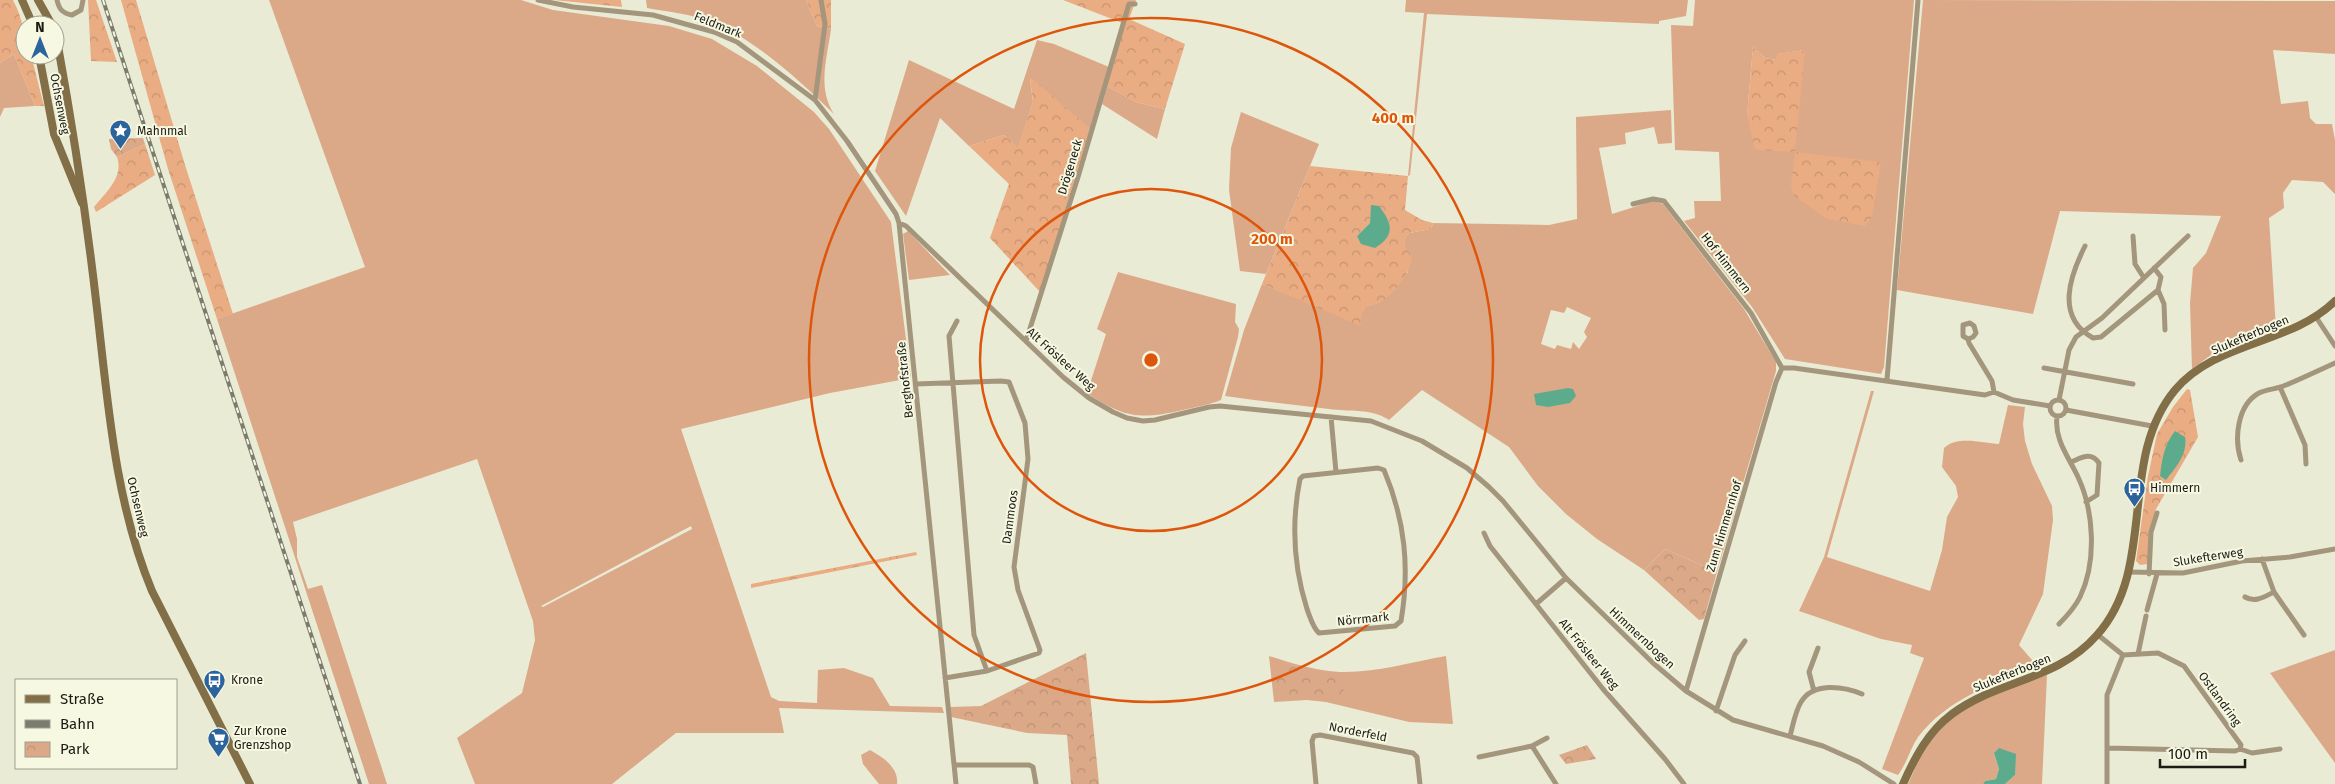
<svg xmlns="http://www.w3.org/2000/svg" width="2335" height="784" font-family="'Fira Sans',sans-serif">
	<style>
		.grass { fill: #dba988; fill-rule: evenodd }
		.forest { fill: url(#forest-crowns); fill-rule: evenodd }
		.park { fill: url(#park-crowns) }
		.water { fill: #5dab8d }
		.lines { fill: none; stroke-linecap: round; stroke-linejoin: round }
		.street { stroke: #a4967c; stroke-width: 5 }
		.secondary { stroke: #826e47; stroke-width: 8 }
		.rail-casing { stroke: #7b7c6e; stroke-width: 4 }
		.rail { stroke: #f6f8e2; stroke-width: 2; stroke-dasharray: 5.5; stroke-linecap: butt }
		.ring { fill: none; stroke: #de560c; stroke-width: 2.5 }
		.labels { text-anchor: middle; stroke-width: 4; stroke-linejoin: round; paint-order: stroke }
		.street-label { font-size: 12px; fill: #1b1b14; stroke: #f6f8e2 }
		.poi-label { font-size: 12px; fill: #1b1b14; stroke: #f6f8e2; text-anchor: start }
		.centre { fill: #de560c; stroke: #f6f8e2; stroke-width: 2.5 }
		.ring-label { font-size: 15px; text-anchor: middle; font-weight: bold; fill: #de560c; stroke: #f6f8e2; stroke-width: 4; stroke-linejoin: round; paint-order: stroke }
	</style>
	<defs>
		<pattern id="forest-crowns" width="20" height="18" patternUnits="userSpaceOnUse" patternTransform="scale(1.25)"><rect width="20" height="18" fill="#e9ac83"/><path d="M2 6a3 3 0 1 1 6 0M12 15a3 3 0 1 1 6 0" fill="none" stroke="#c79370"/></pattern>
		<pattern id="park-crowns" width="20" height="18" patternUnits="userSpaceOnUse" patternTransform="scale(1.25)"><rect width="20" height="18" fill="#dba988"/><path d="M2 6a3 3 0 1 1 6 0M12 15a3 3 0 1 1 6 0" fill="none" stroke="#bb9174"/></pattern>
	</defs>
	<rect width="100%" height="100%" fill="#e9ebd5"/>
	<path class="grass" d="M269,0H521L553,10L669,26L712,39L757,66L814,112L829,129L891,222L911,378L830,393L681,429L771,697L779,701L817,703L818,670L844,668L873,678L890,706L942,707L944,713L779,708L784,733H676L612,784H475L457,738L522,693L535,640L533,621L477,459L293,522L297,539V557L308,589L322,585L387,784H369L217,319L365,267ZM691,526L692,529L543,607L541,606Z
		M646,0H806L817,26L831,29C827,59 817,88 834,114C801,82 754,38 711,22C691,14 669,12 647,8Z
		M1406,0H1688L1686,16L1659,21V24L1427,14L1410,175L1408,176L1424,13L1405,12Z
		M1695,0H1914L1884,367L1881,374L1785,359L1752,307L1684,221L1695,218L1694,201H1721L1719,152L1675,150L1671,25L1693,26ZM1753,47L1765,58L1776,60L1778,54L1805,50L1747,115Z
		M1923,0L2335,1V54L2273,50L2281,104L2308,101L2310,118L2316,124H2332L2335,140V194L2323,182L2292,180L2283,193L2284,208L2269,218L2276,329L2215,352L2192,369L2190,303L2193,268L2206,253L2221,216L2060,211L2033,314L1897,290Z
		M1037,40L1054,44L1109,67L1090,129L1030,79L1033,102L1018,148L1004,135L969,146L940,118L906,216L875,171L909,60L1014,109Z
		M14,54L35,106L4,108L0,117V63Z
		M1107,86L1136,102L1165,109L1157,139L1102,104Z
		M1671,110L1672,143L1658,144L1654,127L1625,133L1626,144L1599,148L1612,214L1653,201L1663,204L1744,309L1776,362V371L1717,572L1665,549L1644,570L1597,539L1566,514L1538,486L1509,447L1422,390L1389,420C1372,408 1349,412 1329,409C1295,405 1260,401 1225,396L1244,330L1262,284L1304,301L1362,312L1366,307L1380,302L1408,272L1404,239L1409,233L1431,229L1433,223L1549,225L1577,219L1576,117ZM1567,307L1591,318L1584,332L1587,337L1579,349L1573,342L1571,349L1557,345L1555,349L1541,344L1551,310L1564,313Z
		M1241,112L1319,144L1266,274L1240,271L1229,190L1231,148Z
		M908,231L950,275L909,280L903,234Z
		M1118,272L1236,304L1235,322L1239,329L1238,337L1221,400C1209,405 1195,407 1183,410C1140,420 1124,418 1087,393L1106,334L1097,329Z
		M1871,391H1874L1827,557L1930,591L1942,550L1947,517L1958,497L1956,486L1942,467L1944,448C1957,435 1983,443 1999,444L2008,405L2025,407L2023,424L2025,441L2032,464L2052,506L2053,520L2043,594L2019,645L2038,667C1995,682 1947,699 1918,737C1910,749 1907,763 1898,775L1882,769L1924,658L1910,653L1912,645L1881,639L1799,611L1824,557Z
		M2335,650V763L2270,673Z
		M1269,656C1291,663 1315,671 1340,672C1376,673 1411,662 1446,656L1453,724L1409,722L1326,702L1307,700L1274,702Z
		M2047,675L2042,784H2005L2015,775L1994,753L1999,769L1996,779L1985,781L1983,784H1908L1924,748L1953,716L1988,696Z
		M870,750C883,757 899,768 897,784H879L863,764L861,755Z"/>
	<path class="forest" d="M0,0H13C23,19 25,34 25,55H31L44,106H35L14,54L0,63Z
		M88,0H96L117,62L91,61Z
		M121,0H136L185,165L233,314L217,319L168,169Z
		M554,0H621L622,7Z
		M806,0H831V29L817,26Z
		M1063,0H1136L1129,19L1185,44L1165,109L1136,102L1107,86L1125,24Z
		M1753,47L1765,58L1776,60L1777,54L1805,50L1795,152L1881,162L1872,217L1865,226L1827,219L1794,196L1791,186L1795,152L1756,150L1754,147L1747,115Z
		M1030,78L1034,80L1090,129L1040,292L990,238L1009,184L969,146L1004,135L1018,147L1033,102Z
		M145,144L155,175L96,212L94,207C106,192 124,177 117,157Z
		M1310,166L1408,176L1405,210L1422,220L1433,223L1431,229L1409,233L1404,239L1406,248L1412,256C1412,272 1394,294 1380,302C1375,305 1367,305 1363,311C1361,315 1361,321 1361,326L1262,284ZM1372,205L1375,248L1357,236L1370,223Z
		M2187,389L2190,390L2198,437L2156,509L2149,532L2148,564L2140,565L2136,561L2148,476L2157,434L2173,407Z
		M916,552L917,555L751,588V584Z"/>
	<path class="park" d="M143,138L145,144L117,157L111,149L109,139Z
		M1665,549L1717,572L1704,619L1699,620L1644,570Z
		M1086,653L1099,784H1071L1067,735L1027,733L951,717L950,707L981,706Z
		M1275,660L1304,671L1342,676L1345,703L1314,696L1278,699Z
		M1587,745L1596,759L1566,764L1559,755Z"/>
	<path class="water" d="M1371,205L1379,206C1392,223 1396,235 1375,248L1361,244L1357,236L1370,223Z
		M1568,388L1573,389L1576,396L1570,403L1548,407L1536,405L1534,394Z
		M2175,431L2185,437C2188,454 2176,467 2166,480L2160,476C2162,459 2164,445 2175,431Z
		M1999,748L2016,754L2015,775L2005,784H1983L1985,781L1996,779L1999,769L1994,753Z"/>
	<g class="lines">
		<path class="street" d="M57,0C59,9 62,13 72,15L81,10L83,0
			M538,0L573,7L653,15L714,32L737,42L815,100L847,141L896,214L899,223L956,784
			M815,100L825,24L821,0
			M1633,204L1653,199L1664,201L1751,313L1782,368
			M899,223L906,226L1063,377L1089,398L1113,412L1127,418L1143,421L1155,420L1209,407L1220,406L1371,421L1422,441L1467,468L1489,487L1503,501L1566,578L1653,663L1686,691L1733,720L1823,746L1859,762L1894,784
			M2133,236L2135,264L2144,278
			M2085,246C2070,276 2055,317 2093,338L2101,337L2158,290L2161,277L2154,268
			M2158,290L2164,304L2165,330
			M2316,317L2335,346
			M957,321L949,336L974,635L987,671
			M1968,339L1963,336V325L1970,323L1974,326L1976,333L1973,337L1968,339L1969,343L1992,381L1994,392
			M1026,341L1078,177L1129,4H1135
			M1782,368H1794L1985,395L1994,392L2013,400L2050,406
			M2044,368L2133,384
			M1887,380L1918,0
			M916,384L1001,381L1009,382L1025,423L1028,459L1014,567L1018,590L1040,650L1039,653L987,671L945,678
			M2280,387L2305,445L2306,464
			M2059,400L2069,350L2076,337L2102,318L2188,236
			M2050 408a8 8 0 1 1 16 0a8 8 0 1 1-16 0Z
			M2066,410L2152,426
			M2057,416C2054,439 2068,456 2078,477C2094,511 2097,562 2080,597C2075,607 2067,616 2059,624
			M1331,417L1336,472
			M2241,460C2234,439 2237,405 2259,393C2265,390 2274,389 2281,387C2299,380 2317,371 2335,363
			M2071,462C2081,458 2091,451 2099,463L2097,495L2086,502
			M1378,468L1384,470C1405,520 1410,568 1401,621L1395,626L1319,633C1313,628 1310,617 1307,609C1293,565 1291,524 1300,479L1303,476Z
			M1484,533L1490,546L1603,689L1665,759L1684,784
			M2262,559L2274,592L2304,635
			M2128,572L2183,573L2242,561L2290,557L2335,549
			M2149,574L2151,532L2157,513
			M2245,597C2255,603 2264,597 2274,592
			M1536,604L1566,578
			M2147,610L2157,574
			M2098,635L2123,655
			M2138,654L2146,616
			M1686,691L1776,382L1782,368
			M1814,691L1809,672L1818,648
			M1716,711L1735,655L1745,641
			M1790,736C1793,725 1795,712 1801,702C1813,682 1843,686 1862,694
			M1532,746L1556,784
			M2107,748L2235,751L2240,749L2241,745L2184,666L2158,653L2123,655L2107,695V784
			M2240,749L2252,753L2280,749
			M1479,757L1532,746L1547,738
			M954,765H1029L1033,767L1036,784
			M1316,784L1312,741L1314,736L1320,735L1413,753L1417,757L1420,784"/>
		<path class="secondary" d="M22,0L33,25
			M38,0L52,25
			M55,33V34
			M58,46C74,134 87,221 97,309C108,404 115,502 152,591L250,784
			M39,55L54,134L82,203
			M1903,784C1915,757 1928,732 1952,714C1999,679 2057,681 2097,635C2158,567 2117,460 2175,390C2216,341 2290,345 2335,301"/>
		<defs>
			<path id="rail" d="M103,0L360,784"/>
		</defs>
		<use href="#rail" class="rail-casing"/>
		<use href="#rail" class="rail"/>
	</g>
	<g class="ring">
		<circle cx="1151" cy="360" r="171"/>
		<circle cx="1151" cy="360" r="342"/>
	</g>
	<defs>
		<symbol id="sight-pin" viewBox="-11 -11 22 30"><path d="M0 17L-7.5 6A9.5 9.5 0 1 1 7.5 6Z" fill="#2b639c" stroke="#f6f8e2"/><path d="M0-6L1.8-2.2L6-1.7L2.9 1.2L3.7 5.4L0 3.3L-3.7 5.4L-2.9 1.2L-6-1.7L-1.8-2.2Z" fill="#fff"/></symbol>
		<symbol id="bus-pin" viewBox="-11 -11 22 30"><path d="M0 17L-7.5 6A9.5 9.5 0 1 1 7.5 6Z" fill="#2b639c" stroke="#f6f8e2"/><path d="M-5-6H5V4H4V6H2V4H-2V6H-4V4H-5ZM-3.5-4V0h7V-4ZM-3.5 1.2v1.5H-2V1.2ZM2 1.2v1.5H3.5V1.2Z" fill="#fff"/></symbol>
		<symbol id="supermarket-pin" viewBox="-11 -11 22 30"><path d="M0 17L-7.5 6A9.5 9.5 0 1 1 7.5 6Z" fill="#2b639c" stroke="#f6f8e2"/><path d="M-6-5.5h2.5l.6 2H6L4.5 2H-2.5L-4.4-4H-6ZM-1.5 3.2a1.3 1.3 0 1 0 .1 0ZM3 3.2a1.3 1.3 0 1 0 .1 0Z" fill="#fff"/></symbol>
	</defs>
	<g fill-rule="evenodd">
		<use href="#sight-pin" x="108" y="118" width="25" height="34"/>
		<use href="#bus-pin" x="2122" y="476" width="25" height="34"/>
		<use href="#bus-pin" x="202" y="668" width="25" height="34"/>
		<use href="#supermarket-pin" x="206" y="726" width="25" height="34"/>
	</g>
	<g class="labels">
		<g class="street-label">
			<text transform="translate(718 25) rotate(22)" y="4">Feldmark</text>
			<text transform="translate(60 104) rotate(79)" y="4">Ochsenweg</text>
			<text transform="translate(1070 167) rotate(-73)" y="4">Drögeneck</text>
			<text transform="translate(1726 263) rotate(52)" y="4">Hof Himmern</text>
			<text transform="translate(2250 335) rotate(-23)" y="4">Slukefterbogen</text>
			<text transform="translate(1061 359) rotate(42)" y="4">Alt Frösleer Weg</text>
			<text transform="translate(905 380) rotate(-96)" y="4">Berghofstraße</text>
			<text transform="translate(138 507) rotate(77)" y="4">Ochsenweg</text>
			<text transform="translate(1010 517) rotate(-82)" y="4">Dammoos</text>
			<text transform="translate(1724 526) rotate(-73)" y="4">Zum Himmernhof</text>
			<text transform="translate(2208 557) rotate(-9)" y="4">Slukefterweg</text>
			<text transform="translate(1363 619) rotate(-6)" y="4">Nörrmark</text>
			<text transform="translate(1642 638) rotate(43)" y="4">Himmernbogen</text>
			<text transform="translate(1589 654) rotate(51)" y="4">Alt Frösleer Weg</text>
			<text transform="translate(2012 673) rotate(-22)" y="4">Slukefterbogen</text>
			<text transform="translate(2220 699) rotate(54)" y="4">Ostlandring</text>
			<text transform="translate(1358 732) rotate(11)" y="4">Norderfeld</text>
		</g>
		<g class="poi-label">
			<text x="137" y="135">Mahnmal</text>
			<text x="2150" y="492">Himmern</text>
			<text x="231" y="684">Krone</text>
			<text x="234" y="735">Zur Krone<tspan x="234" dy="14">Grenzshop</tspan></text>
		</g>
	</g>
	<circle cx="1151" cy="360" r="8" class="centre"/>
	<g class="ring-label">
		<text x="1393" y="123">400 m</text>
		<text x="1272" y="244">200 m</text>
	</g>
	<rect x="15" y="679" width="162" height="90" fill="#f6f8e2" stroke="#9ea090"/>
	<rect x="25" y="695" width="25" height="8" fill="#826e47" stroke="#9ea090"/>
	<text x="60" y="704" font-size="15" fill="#1b1b14">Straße</text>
	<rect x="25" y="720" width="25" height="8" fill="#7b7c6e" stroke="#9ea090"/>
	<text x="60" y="729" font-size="15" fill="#1b1b14">Bahn</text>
	<rect x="25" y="742" width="25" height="15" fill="url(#park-crowns)" stroke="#9ea090"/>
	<text x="60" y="754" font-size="15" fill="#1b1b14">Park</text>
	<g transform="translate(40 40)"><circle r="24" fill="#f6f8e2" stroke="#9ea090"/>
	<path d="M0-4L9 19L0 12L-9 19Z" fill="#2b639c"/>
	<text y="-8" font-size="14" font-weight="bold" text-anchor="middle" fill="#1b1b14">N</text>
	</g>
	<path d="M2160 759v8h85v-8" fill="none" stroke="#1b1b14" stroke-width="2.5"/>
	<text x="2168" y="759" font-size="15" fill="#1b1b14" stroke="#f6f8e2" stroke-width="4" paint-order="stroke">100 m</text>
</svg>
